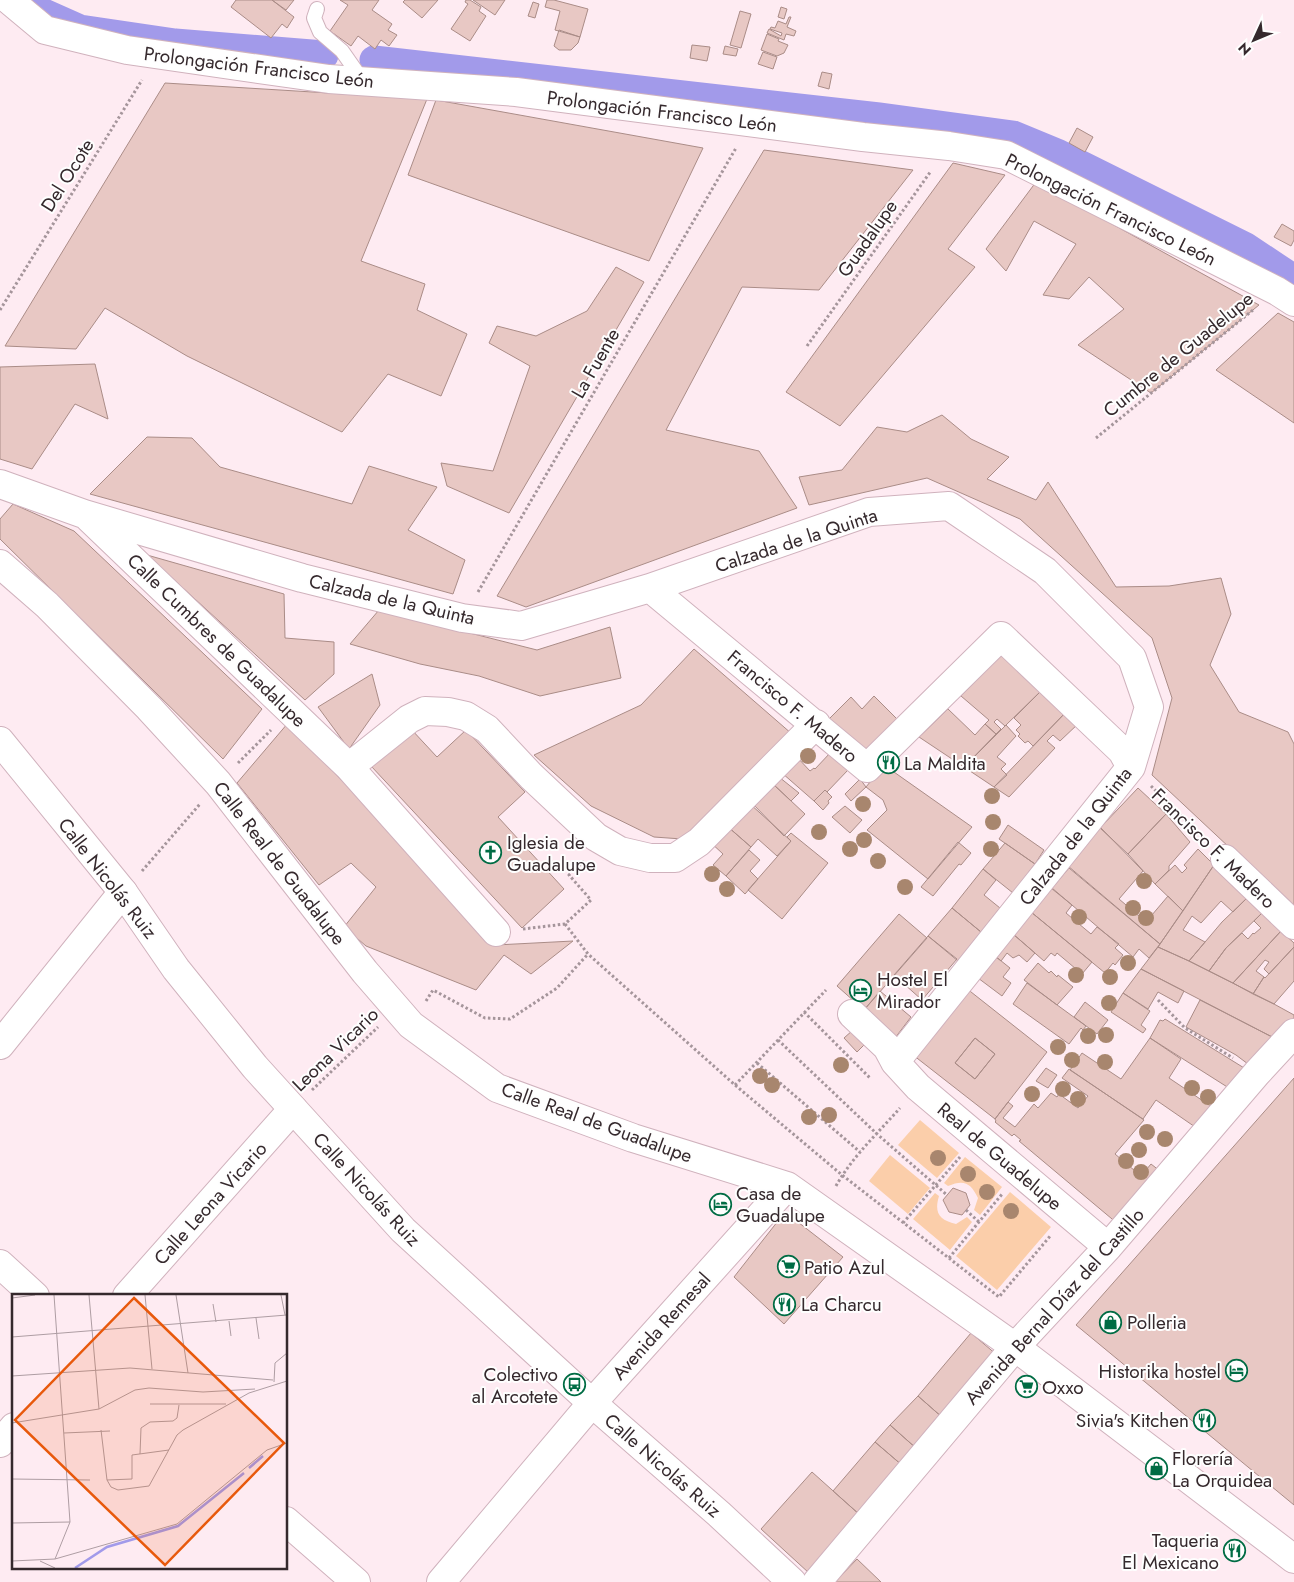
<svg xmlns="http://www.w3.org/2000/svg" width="1294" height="1582" font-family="Jost,sans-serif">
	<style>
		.green { fill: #fbceaa }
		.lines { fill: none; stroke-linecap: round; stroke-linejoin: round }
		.canal { stroke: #a29aea; stroke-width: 29 }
		.building { fill: #e8c8c4; stroke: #aa8c87; fill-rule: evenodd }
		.service-casing { stroke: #d0b2bd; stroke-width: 16 }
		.minor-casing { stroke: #d0b2bd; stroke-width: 30 }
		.tertiary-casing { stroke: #d0b2bd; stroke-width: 30 }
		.path { stroke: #a5959b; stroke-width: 3; stroke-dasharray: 2.5 2.5; stroke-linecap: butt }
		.service { stroke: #fff; stroke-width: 14 }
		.minor { stroke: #fff; stroke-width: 28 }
		.tertiary { stroke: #fff; stroke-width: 28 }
		.tree { fill: #a8866e }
		.labels { text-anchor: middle; stroke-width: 4; stroke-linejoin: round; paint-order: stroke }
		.street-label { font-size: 19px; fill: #35292d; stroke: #fefefe }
		.poi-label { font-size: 19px; fill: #35292d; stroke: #fefefe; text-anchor: start }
		.inset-river { fill: none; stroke: #a29aea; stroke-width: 2.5 }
		.inset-road { fill: none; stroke: #ae9da3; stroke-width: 1 }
		.view { fill: #e8590c; fill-opacity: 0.15; stroke: #e8590c; stroke-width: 2.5 }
		.inset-edge { fill: none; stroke: #35292d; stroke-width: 2.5 }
	</style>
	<rect width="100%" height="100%" fill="#feebf2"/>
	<path class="green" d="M920,1120L959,1153L937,1178L898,1145Z
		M890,1155L930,1188L908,1214L869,1181Z
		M965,1157L1002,1187L980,1215L974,1210L978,1198C971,1183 964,1179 948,1186L944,1183Z
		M1010,1192L1051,1227L997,1290L956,1256Z
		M935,1193L939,1196C934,1213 939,1220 956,1224L967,1217L972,1222L950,1250L913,1219Z"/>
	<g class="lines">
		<path class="canal" d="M20,0L26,5L80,29L175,43L324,55
			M374,60L879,117L1013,135L1059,154L1246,247L1294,279"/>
	</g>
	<path class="building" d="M236,0H272L294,17L287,28L282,24L271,38L231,7Z
		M272,0H294L286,10Z
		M340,0H379L372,10L392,24L388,30L397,35L389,46L381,40L375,49L358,36L351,46L330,31L348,5Z
		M405,0H438L422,18L403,2Z
		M466,0H470L481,7L479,11L486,16L470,41L451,29L468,4L465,2Z
		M473,0H505L495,15Z
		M547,0H554L588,9L580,37L555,30L560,11L545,7Z
		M533,2L539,4L535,18L528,16Z
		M781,7L787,9L784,19L778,17Z
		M740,11L751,14L741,48L730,45Z
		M789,17H791L787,27L796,31L794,36L786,34L784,40L767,33L769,29L781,36L782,33L770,29L771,27L775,28L778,21L786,24Z
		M559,30L580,37L578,43L571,50H559L554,46Z
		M767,34L779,39L778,41L788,45L784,53L777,56L761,50Z
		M692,45L710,47L707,61L690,58Z
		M725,46L738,49L736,56L723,54Z
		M763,52L777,57L773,69L758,64Z
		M822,72L832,74L829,89L818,86Z
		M165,83L427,99L361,261L425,284L417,310L467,334L441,396L388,374L342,432L187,356L105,308L76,349L5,346Z
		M436,100L703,148L649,261L408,175Z
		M1077,128L1093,137L1085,152L1069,143Z
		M764,150L913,170L819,290L742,287L666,430L759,451L797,508L526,607L497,596Z
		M953,163L1005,175L948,249L975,267L840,426L786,392Z
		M1036,182L1259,305L1151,393L1078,345L1124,309L1089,277L1069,299L1043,295L1076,244L1034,221L1006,271L986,249Z
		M1282,224L1294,231V240L1291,246L1274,237Z
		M616,267L644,282L509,513L447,486L441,463L493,471L530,366L489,343L497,326L536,336L587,311Z
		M1278,313L1294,322V423L1216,370Z
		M95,364L108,419L75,404L32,469L0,459V367Z
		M942,415L971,439L1009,457L987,479L1036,500L1048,482L1116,587L1169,586L1221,578L1231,614L1210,665L1239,712L1288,732L1294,744V908L1152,775L1172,698L1152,638L1020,519L927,478L809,505L799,477L842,470L877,427L907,432Z
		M147,437L192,438L220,467L352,504L369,466L437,487L408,530L465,560L453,594L90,494Z
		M13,504L74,531L262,709L223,759L0,539V519Z
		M147,555L284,594L285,638L334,642V674L305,700Z
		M379,610L537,650L610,627L621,678L540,696L479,676L420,664L350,644Z
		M694,649L792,734L682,839L654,837L591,806L534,755L641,705Z
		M1006,650L1044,688L1006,725L1005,726L997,719L994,722L1001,729L996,734L985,724L989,720L961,696Z
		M372,674L380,705L349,749L318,707Z
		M1044,688L1067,711L1033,746L1028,741L1025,743L1018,736L1020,734L1016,730L1021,725L1014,718Z
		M874,696L900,722L867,754L829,719L851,697L862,709Z
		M948,709L975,735L985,724L996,734L964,767L919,737Z
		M1067,711L1079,723L1060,741L1053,735L1047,741L1055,748L1009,797L994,787Z
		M288,723L496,945L573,941L531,974L504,955L476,990L366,946L344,927L376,887L351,863L319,885L237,783Z
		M1006,725L1016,736L997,757L1006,764L1001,769L1007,775L994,787L964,767Z
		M411,729L437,757L466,730L525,792L498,817L564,889L522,928L371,766Z
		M831,752L848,770L827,792L825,790L814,801L782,773L797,757L810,771L814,768L815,769Z
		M884,765L972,827L928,879L867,830L887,810L883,800L866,787Z
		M779,777L799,793L791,801L773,784Z
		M860,779L866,787L851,801L845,794Z
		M773,784L805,814L784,836L751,802Z
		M1138,788L1166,814L1128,854L1100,828Z
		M825,790L832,797L828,801L829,803L823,810L814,801Z
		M749,803L791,841L777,856L758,839L751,847L727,826Z
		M845,806L862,820L850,833L832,817Z
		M1166,814L1190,842L1169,866V870L1155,884L1128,854Z
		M1008,825L1044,850L1035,864L999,839Z
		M727,826L751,847L726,876L713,865L723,854L709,841Z
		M1100,827L1143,871L1119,899L1146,922L1168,896L1183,911L1160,944L1068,866Z
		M791,833L828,863L782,919L748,890L791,841L787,837Z
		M958,842L971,853L961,865L959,864L933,896L921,887Z
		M1005,843L1035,864L1013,893L983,869Z
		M1198,849L1214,865L1183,911L1155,884L1175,865L1182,873L1187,868L1184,865Z
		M749,850L760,860L750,871L758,879L745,894L726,876Z
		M1214,865L1249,896L1233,912L1221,901L1201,923L1192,916L1183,930L1205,942L1189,961L1158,947Z
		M1069,868L1160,944L1149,958L1139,949L1133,957L1052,888Z
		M983,869L996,880L984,895L1000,908L981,932L952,908Z
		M1051,888L1072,905L1066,913L1091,934L1097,927L1119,944L1115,948L1123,955L1115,965L1113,963L1105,973L1031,912Z
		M1249,896L1263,912L1226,948L1209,971L1189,961L1222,922Z
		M952,908L981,932L958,961L928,936Z
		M1031,912L1092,962L1082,974L1057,953L1055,956L1051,953L1044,961L1013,934Z
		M1263,912L1281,931L1233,983L1209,971L1226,948L1242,933L1248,939L1253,933L1254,934L1261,928L1254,921Z
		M899,914L927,938L864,1010L837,986Z
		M1281,931L1294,943V947L1269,974L1264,969L1269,962L1265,960L1256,971L1264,977L1253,994L1233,983Z
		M1013,934L1035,953L1027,962L1019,955L1013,958L1007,953L1001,961L995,956Z
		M928,936L957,959L922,1000L894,975Z
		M1158,947L1189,961L1274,1004L1294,1015V1018L1276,1039L1141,969Z
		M1294,947V981L1274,1004L1253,994L1264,977L1265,978Z
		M995,956L1010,968L1003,977L1011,983L1002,996L978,978Z
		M1038,963L1049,973L1051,971L1057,977L1058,975L1073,987L1057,1005L1024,980Z
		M1141,969L1184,991L1178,1003L1158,992L1148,1009L1123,993Z
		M1027,983L1086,1026L1083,1030L1081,1028L1069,1044L1013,1004Z
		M966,988L1047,1052L995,1119L913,1055ZM975,1038L995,1054L975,1079L955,1063Z
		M880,991L911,1017L895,1038L864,1010Z
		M1123,993L1150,1011L1141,1025L1146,1029L1143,1033L1111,1012Z
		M1200,1000L1276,1039L1252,1067L1236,1055L1186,1027Z
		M1085,1002L1108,1020L1097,1034L1074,1017Z
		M1165,1019L1249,1071L1232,1090L1150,1038L1160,1020L1163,1021Z
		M853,1030L866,1043L857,1052L844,1038Z
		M975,1038L995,1054L975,1079L955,1063Z
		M1150,1038L1181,1059L1169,1078L1215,1109L1198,1129L1156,1100L1143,1119L1070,1070L1082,1053L1121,1079Z
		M1046,1068L1057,1075L1048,1088L1036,1081Z
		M1069,1069L1144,1120L1115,1154L1141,1176L1151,1164L1160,1171L1118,1224L1019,1141L1021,1140L1014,1134L1012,1136L995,1122L996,1121L995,1119L1008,1102L1013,1106L1003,1118L1015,1127L1034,1104L1038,1108L1051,1093L1057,1097L1059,1094L1078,1108L1088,1096L1062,1078Z
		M1294,1078V1505L1076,1325Z
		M953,1188L966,1193L970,1205L962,1215L949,1212L943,1200Z
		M785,1212L843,1257L784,1324L734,1277Z
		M971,1333L997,1355L943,1418L918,1396Z
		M918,1396L943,1418L917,1449L890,1425Z
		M890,1425L917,1449L903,1466L875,1442Z
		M875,1442L903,1466L860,1515L833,1491Z
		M812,1472L860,1515L809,1573L761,1529Z
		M857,1559L881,1582H835Z"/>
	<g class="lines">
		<defs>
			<path id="service" d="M317,9L314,18L320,32L342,51L363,81"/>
			<path id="minor" d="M9,0L45,30L127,50L329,79L516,92L863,137L949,146L1006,155L1277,291L1294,302
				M0,484L84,514L302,578L462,618L521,626L650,588L869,512L949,506L1045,571L1132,658L1149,707L1131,767L895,1062
				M89,518L349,767L496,932
				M0,564L47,605L149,708L218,783L365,972L411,1025L497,1088L633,1138L787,1186L1015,1347L1294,1559
				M650,588L867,768L1001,636L1122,751L1131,767
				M349,767L409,719L425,711L448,712L466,716L487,729L531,776L596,837L620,851L650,858H675L699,842L816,724
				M1225,859L1294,925
				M852,1014L887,1047L895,1062L918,1087L1108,1247
				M0,1045L123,892
				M127,1296L293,1109
				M0,1443L14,1427
				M441,1582L592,1403L787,1186
				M817,1582L1015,1347L1108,1247L1257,1073L1294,1033"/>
			<path id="tertiary" d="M0,741L123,892L176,969L255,1067L403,1230L592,1403L719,1514L792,1582
				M0,1264L35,1296
				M286,1521L356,1582"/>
		</defs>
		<use href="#service" class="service-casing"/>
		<use href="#minor" class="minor-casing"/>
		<use href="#tertiary" class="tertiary-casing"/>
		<path class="path" d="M0,310L142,80
			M807,346L931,171
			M1096,438L1253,310
			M478,592L736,148
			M238,763L271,730
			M1151,786L1205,840
			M142,871L200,804
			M565,924L588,954L735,1085L842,1175L999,1297L1051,1235
			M523,929L565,924L591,900L569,875L584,861
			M1158,1000L1185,1028L1233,1058
			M426,1001L433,990L485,1018L510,1019L557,988L588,954
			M804,1012L871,1079
			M778,1040L877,1134L947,1195
			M757,1063L860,1152
			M735,1085L826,990
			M312,1090L378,1027
			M836,1186C852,1157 878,1133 900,1108
			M966,1210L979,1222
			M903,1223L960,1157
			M949,1258L1003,1193"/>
		<use href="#service" class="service"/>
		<use href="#minor" class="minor"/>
		<use href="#tertiary" class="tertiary"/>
	</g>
	<g class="tree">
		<circle cx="808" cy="756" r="8"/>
		<circle cx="992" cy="796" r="8"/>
		<circle cx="863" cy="804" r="8"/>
		<circle cx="993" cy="822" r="8"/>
		<circle cx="819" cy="832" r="8"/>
		<circle cx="864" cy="840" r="8"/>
		<circle cx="850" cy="849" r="8"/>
		<circle cx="991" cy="849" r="8"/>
		<circle cx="878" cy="861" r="8"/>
		<circle cx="712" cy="874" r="8"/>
		<circle cx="1144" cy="881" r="8"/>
		<circle cx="905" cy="887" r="8"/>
		<circle cx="727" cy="889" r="8"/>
		<circle cx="1133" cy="908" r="8"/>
		<circle cx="1079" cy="917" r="8"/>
		<circle cx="1146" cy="918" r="8"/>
		<circle cx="1128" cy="963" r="8"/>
		<circle cx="1076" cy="975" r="8"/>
		<circle cx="1110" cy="977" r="8"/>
		<circle cx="1109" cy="1003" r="8"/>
		<circle cx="1106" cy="1035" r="8"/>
		<circle cx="1088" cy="1036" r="8"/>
		<circle cx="1058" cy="1047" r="8"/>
		<circle cx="1072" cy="1060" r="8"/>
		<circle cx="1105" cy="1062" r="8"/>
		<circle cx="841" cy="1065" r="8"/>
		<circle cx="760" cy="1076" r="8"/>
		<circle cx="772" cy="1085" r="8"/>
		<circle cx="1192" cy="1088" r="8"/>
		<circle cx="1063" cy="1089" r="8"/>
		<circle cx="1032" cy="1094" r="8"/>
		<circle cx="1208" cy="1097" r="8"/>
		<circle cx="1078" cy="1099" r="8"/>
		<circle cx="829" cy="1115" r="8"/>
		<circle cx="809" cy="1117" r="8"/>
		<circle cx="1147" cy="1132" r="8"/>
		<circle cx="1165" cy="1139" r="8"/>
		<circle cx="1139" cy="1150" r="8"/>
		<circle cx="938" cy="1158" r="8"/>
		<circle cx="1126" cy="1161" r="8"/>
		<circle cx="1141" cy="1172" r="8"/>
		<circle cx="968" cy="1174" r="8"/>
		<circle cx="987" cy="1192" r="8"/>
		<circle cx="1011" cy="1211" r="8"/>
	</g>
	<defs>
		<symbol id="restaurant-ring" viewBox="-11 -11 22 22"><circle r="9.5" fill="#fefefe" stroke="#006c44" stroke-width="1.5"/><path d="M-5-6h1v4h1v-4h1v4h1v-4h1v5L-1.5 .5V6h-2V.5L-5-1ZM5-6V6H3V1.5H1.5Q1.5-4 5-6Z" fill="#006c44"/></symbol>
		<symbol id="church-ring" viewBox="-11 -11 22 22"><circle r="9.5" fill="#fefefe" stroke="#006c44" stroke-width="1.5"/><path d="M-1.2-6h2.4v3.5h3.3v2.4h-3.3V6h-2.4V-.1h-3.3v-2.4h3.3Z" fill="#006c44"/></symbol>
		<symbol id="hotel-ring" viewBox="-11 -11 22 22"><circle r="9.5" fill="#fefefe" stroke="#006c44" stroke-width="1.5"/><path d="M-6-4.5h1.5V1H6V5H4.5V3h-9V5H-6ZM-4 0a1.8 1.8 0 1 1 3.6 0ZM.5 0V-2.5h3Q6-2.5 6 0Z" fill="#006c44"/></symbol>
		<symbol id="supermarket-ring" viewBox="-11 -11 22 22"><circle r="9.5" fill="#fefefe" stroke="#006c44" stroke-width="1.5"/><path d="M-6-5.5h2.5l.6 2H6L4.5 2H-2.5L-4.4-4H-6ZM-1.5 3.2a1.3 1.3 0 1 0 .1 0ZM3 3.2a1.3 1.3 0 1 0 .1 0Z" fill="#006c44"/></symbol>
		<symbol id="shop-ring" viewBox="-11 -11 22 22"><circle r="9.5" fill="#fefefe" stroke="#006c44" stroke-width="1.5"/><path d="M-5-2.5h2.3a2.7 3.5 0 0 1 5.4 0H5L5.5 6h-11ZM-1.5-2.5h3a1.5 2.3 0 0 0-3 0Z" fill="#006c44"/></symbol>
		<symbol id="bus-ring" viewBox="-11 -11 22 22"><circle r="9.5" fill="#fefefe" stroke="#006c44" stroke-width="1.5"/><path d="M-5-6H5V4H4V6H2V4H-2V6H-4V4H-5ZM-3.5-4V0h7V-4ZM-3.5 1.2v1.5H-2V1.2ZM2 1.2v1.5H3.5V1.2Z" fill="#006c44"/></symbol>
	</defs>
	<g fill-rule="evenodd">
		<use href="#restaurant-ring" x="876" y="750" width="25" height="25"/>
		<use href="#church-ring" x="478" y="840" width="25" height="25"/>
		<use href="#hotel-ring" x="848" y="978" width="25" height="25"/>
		<use href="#hotel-ring" x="708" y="1192" width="25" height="25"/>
		<use href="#supermarket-ring" x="776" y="1254" width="25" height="25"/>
		<use href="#restaurant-ring" x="772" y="1292" width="25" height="25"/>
		<use href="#shop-ring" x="1098" y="1310" width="25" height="25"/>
		<use href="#hotel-ring" x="1224" y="1358" width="25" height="25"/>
		<use href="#bus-ring" x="562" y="1372" width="25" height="25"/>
		<use href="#supermarket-ring" x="1014" y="1374" width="25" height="25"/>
		<use href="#restaurant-ring" x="1192" y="1408" width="25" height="25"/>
		<use href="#shop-ring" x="1144" y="1456" width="25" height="25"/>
		<use href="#restaurant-ring" x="1222" y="1538" width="25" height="25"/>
	</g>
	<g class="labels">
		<g class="street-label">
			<text transform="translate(259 67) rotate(7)" y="7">Prolongación Francisco León</text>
			<text transform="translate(662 111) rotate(7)" y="7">Prolongación Francisco León</text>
			<text transform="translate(67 175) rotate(-58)" y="7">Del Ocote</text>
			<text transform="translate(1111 209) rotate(26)" y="7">Prolongación Francisco León</text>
			<text transform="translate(867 238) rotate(-55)" y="7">Guadalupe</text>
			<text transform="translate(1178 354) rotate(-39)" y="7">Cumbre de Guadelupe</text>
			<text transform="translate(595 363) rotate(-60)" y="7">La Fuente</text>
			<text transform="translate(796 540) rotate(-18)" y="7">Calzada de la Quinta</text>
			<text transform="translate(392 599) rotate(13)" y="7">Calzada de la Quinta</text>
			<text transform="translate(217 640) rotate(44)" y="7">Calle Cumbres de Guadalupe</text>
			<text transform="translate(793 706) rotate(40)" y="7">Francisco F. Madero</text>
			<text transform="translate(1075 836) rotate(-52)" y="7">Calzada de la Quinta</text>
			<text transform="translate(1214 848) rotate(44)" y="7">Francisco F. Madero</text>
			<text transform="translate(280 863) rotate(52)" y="7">Calle Real de Guadalupe</text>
			<text transform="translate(108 878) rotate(52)" y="7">Calle Nicolás Ruiz</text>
			<text transform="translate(335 1049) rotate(-44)" y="7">Leona Vicario</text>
			<text transform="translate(597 1122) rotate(20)" y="7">Calle Real de Guadalupe</text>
			<text transform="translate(1000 1156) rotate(40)" y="7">Real de Guadelupe</text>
			<text transform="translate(367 1189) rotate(47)" y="7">Calle Nicolás Ruiz</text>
			<text transform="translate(210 1203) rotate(-48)" y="7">Calle Leona Vicario</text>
			<text transform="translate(1054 1306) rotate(-48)" y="7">Avenida Bernal Díaz del Castillo</text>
			<text transform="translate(661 1326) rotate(-48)" y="7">Avenida Remesal</text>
			<text transform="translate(663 1465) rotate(41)" y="7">Calle Nicolás Ruiz</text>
		</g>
		<g class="poi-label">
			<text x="904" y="770">La Maldita</text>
			<text x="507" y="849">Iglesia de<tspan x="507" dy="22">Guadalupe</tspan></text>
			<text x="877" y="986">Hostel El<tspan x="877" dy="22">Mirador</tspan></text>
			<text x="736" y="1200">Casa de<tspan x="736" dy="22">Guadalupe</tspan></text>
			<text x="804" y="1274">Patio Azul</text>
			<text x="801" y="1311">La Charcu</text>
			<text x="1127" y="1329">Polleria</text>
			<text x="1221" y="1378" text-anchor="end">Historika hostel</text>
			<text x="558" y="1381" text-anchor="end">Colectivo<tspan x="558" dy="22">al Arcotete</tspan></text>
			<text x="1042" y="1394">Oxxo</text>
			<text x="1189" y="1427" text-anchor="end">Sivia's Kitchen</text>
			<text x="1172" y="1465">Florería<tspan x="1172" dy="22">La Orquidea</tspan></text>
			<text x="1219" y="1547" text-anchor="end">Taqueria<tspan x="1219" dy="22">El Mexicano</tspan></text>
		</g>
	</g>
	<g transform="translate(12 1294)">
		<rect width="275" height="275" fill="#feebf2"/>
		<path class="inset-river" d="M237,174L251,162M63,274L95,253L166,232L232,179"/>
		<path class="inset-road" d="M42,1L58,228L43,265M77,1L87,115M133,1L140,75M164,1L176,79M269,1L273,21M0,4L23,1M201,10L204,28M244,24L247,45M217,27L219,42M0,43L275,21M0,82L118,74L261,86M262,88L263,69L275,59M138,110H214M0,129L87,115L123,96L137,94L191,98L243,95M89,136L95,186L99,193L106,196L137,192L165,141L171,136L237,99L275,87M52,139L98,137M128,160L129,134L138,128L161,127L165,124L167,111M0,185L78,186M95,186L120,185V161L157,156M0,229L58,228M0,267L43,265L165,230L255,156L275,149M28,267L43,274"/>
		<path class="view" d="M122,4L272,149L153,271L3,126Z"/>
		<rect width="275" height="275" class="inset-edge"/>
	</g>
	<g transform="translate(1254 40) rotate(226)" stroke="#fefefe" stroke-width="4" paint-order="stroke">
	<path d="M0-4L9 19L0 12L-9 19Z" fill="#35292d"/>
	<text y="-8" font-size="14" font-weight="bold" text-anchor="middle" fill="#35292d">N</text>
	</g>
</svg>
